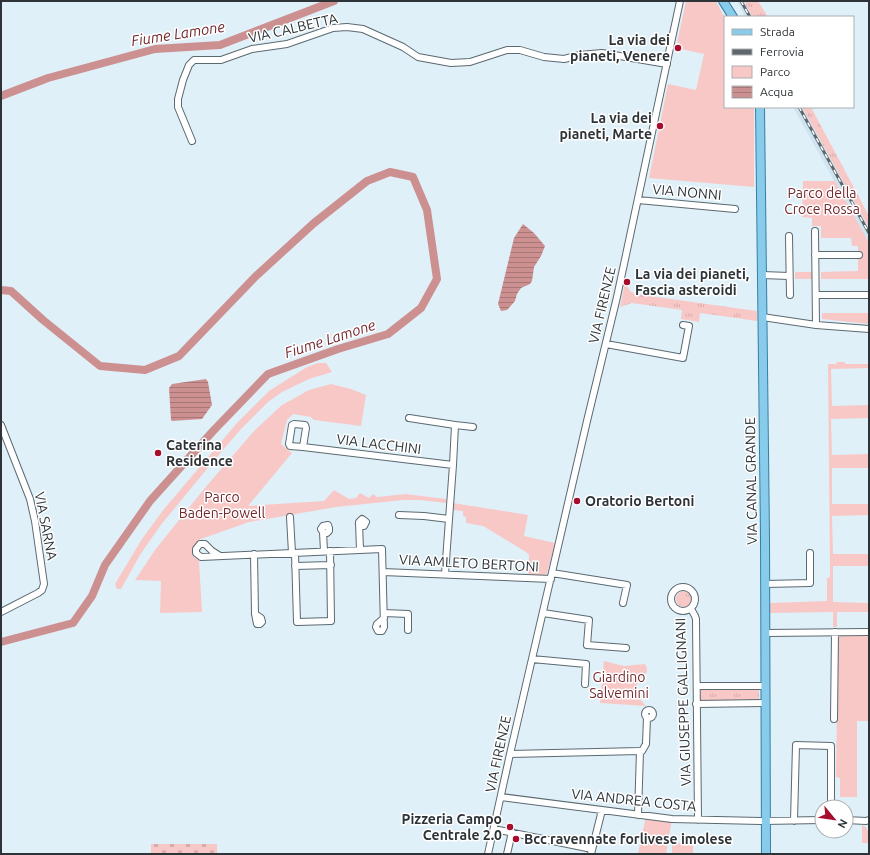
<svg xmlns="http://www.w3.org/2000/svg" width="870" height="855" font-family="Ubuntu,sans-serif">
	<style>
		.built { fill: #cee4f1 }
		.grass { fill: url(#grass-tufts) }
		.cemetery { fill: url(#cemetery-stones) }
		.green { fill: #f8c8c7 }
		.water { fill: url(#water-rules) }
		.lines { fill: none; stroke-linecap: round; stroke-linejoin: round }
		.river { stroke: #cd9090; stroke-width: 8 }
		.minor-casing { stroke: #5b6970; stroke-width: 8 }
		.major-casing { stroke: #3580a2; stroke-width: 10 }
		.minor { stroke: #fff; stroke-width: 6 }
		.major { stroke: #88cbea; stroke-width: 8 }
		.rail-casing { stroke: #5e676c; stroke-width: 3 }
		.rail { stroke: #fff; stroke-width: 1.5; stroke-dasharray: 4.5; stroke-linecap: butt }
		.poi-dot { fill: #a70d2d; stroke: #fff; stroke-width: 1.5 }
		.labels { text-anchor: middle; stroke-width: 3; stroke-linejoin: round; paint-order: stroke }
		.street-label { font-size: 14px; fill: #2d3337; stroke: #fff }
		.poi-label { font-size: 14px; font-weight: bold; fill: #2d3337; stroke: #fff; text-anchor: start }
		.park-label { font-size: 14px; fill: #73292e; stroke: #fff }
		.water-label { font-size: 15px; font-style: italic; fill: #73292e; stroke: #fff }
	</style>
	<defs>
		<pattern id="grass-tufts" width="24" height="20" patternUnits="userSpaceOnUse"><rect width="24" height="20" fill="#f8c8c7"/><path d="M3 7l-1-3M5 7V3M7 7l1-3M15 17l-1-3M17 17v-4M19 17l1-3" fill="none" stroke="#d5acac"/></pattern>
		<pattern id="cemetery-stones" width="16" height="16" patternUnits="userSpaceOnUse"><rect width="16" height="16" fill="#f8c8c7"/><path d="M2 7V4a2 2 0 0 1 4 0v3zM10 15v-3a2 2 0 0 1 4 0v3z" fill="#d5acac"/></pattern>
		<pattern id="water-rules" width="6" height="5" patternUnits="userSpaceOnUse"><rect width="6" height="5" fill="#cd9090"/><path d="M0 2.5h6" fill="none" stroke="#a77676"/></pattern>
	</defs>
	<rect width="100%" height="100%" fill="#e0f0f9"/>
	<path class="built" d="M737,1H744L752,17H745Z
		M793,107H802L869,228V244Z"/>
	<path class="grass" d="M744,1H758L768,17H752Z
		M802,107H811L869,216V228Z
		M625,283L630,291L635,294L757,311V321L700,313L699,322L681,319L682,310L632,303L620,307Z
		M676 599a8 8 0 1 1 16 0a8 8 0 1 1-16 0Z
		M700,690H759V700H700Z
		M862,825L866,827L869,833V843H862Z"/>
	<path class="cemetery" d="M151,844H217V854H151Z"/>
	<path class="green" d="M686,1H716L725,18V107H754V187L649,178L668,84L696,90L704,54L676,48Z
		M803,181H835L869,243V279H821V272L858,271V246H852L851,238H821V226H812V218L802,217Z
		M795,272H812V279H795Z
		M822,313H869V324L822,319Z
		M836,362H845V364H869V368L831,369L832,406L869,405V418L831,419L832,455L869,454V468H832V504H869V515L832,516L833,554H869V566H833V602L869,603V612H837V627H833V612L770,613V603L827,601V578L830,577V568L828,364H837Z
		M318,363H326L332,372L309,379L282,392L268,402L242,428L216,458L160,526L140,555L121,589H117L115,584L142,539L164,509L237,423L269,391L307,367Z
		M331,384L351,389L366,395L361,426L314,420L311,417L293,414L287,420L281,444L292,453L248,506L324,501L334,490L349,499L356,498L360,493L369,498L373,494L377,497L406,494L446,499V503L420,500H403L336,507L249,522L201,539C192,545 187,555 199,560L202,612L160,613L161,581L135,580L155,550L204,489L254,431L282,405L309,390Z
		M453,503L528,515L524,536L555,543L547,573L544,576L528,574L529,555L526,552L483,526L466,523V517L463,516V511L452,510Z
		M838,636H869V721H857V797H840V778L836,777Z
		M604,661L624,666L645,664L647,668V672C633,686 633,691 646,706L600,703Z
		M646,816L672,819L666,854H638Z
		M672,843H693V854H672Z"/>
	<path class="water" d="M523,224L534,233L545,246L541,256L534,267L532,281L530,284L521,288L517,294L515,301L507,310L501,311L498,304L514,238Z
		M206,379L208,382L212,405L202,419L172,421L171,420L169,388L172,384Z"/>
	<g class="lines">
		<path class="river" d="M1,96L48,78L155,49L220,45L334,1
			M1,290L11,291L43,320L100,366L145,370L179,356L256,276L314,223L367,181L390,172L413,177L427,210L437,279L421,308L388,334L338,349L268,374L214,430L150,501L105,565L92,596L73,623L1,642"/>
		<defs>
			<path id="minor" d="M192,141L178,107V99L183,80L189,65L194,60H221L252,49L287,44L333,28L347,27L363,29L403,47L418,57L451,63L470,62L507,50H520L544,57L564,59L580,55L602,53L667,64
				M638,200L735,209
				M815,231L816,325
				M789,236L790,295
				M815,255H859
				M762,275L789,276
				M816,295H869
				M762,317L816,325L869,329
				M606,344L683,358L689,326L683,325
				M409,418L455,425
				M1,425L30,499L35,521L44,584L42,590L38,593L1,612
				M303,447L306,428L305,425L294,424L292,425L289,444L290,446L303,447L453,465L445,574
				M453,465L455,425L473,427
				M399,515L424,516L449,519
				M290,517L292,553
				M359,524L362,526H364L366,522L362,519L359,522L360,550
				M323,532L327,533L329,531V528L328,525L323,526L321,529L323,532L324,551
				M295,553L297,622L331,621L330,551
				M254,554L255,614L257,624H260L262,622L261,618L255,614
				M220,556L212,551L205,544H200L196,549V553L201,557L382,549L384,627L382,631H378L376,627L377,624L384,618
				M295,566L331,565
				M383,572L551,579
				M552,573L627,585L623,603
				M765,584L810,583V553
				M671 599a12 12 0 1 1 24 0a12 12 0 1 1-24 0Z
				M691,609L695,616L696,619L698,820
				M384,613L408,614V630
				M543,613L589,620L587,645L626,648
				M765,633L869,632
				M532,659L586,664L585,684
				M697,686H765
				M696,704L765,703
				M645 714a4 4 0 1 1 8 0a4 4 0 1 1-8 0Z
				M834,719L835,632
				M640,751H642L646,744L647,717
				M510,754L640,751L638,815
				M501,797L672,819L761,821L822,820
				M846,820L866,821L869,820
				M794,821L796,745L831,746V807
				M494,829L592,849
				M488,854L510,754L587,421L617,297L680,1
				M507,854L512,832
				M591,854L602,810"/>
			<path id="major" d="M723,1L733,17
				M760,107L765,537L766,854"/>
		</defs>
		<use href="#minor" class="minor-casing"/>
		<use href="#major" class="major-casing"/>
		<use href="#minor" class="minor"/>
		<use href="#major" class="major"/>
		<defs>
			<path id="rail" d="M741,1L750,17
				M799,107L869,233"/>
		</defs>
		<use href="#rail" class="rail-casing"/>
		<use href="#rail" class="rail"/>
	</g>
	<g class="poi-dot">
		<circle cx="678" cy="48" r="4"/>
		<circle cx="660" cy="126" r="4"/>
		<circle cx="627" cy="282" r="4"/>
		<circle cx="158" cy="453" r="4"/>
		<circle cx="577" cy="501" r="4"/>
		<circle cx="510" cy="827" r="4"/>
		<circle cx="516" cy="839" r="4"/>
	</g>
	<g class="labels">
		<g class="street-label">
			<text transform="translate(293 28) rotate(-13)" y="5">VIA CALBETTA</text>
			<text transform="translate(687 192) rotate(5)" y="5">VIA NONNI</text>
			<text transform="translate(602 305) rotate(-77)" y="5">VIA FIRENZE</text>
			<text transform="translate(379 444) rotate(7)" y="5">VIA LACCHINI</text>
			<text transform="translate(751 481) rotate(-91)" y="5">VIA CANAL GRANDE</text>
			<text transform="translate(46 526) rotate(79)" y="5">VIA SARNA</text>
			<text transform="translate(469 563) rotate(3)" y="5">VIA AMLETO BERTONI</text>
			<text transform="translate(683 702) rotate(-92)" y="5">VIA GIUSEPPE GALLIGNANI</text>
			<text transform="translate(498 754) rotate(-78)" y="5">VIA FIRENZE</text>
			<text transform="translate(634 800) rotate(6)" y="5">VIA ANDREA COSTA</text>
		</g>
		<g class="poi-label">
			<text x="670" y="45" text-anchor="end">La via dei<tspan x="670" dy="16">pianeti, Venere</tspan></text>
			<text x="652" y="123" text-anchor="end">La via dei<tspan x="652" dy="16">pianeti, Marte</tspan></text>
			<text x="635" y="279">La via dei pianeti,<tspan x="635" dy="16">Fascia asteroidi</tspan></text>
			<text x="166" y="450">Caterina<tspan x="166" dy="16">Residence</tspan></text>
			<text x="585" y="506">Oratorio Bertoni</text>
			<text x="502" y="824" text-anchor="end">Pizzeria Campo<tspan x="502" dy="16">Centrale 2.0</tspan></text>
			<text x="524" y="844">Bcc ravennate forlivese imolese</text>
		</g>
		<g class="park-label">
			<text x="822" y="198">Parco della<tspan x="822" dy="16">Croce Rossa</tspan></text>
			<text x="222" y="502">Parco<tspan x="222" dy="16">Baden-Powell</tspan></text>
			<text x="619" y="682">Giardino<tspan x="619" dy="16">Salvemini</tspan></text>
		</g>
		<g class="water-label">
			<text transform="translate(178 34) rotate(-9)" y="5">Fiume Lamone</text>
			<text transform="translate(330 339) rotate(-18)" y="5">Fiume Lamone</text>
		</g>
	</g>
	<rect width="870" height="855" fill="none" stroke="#2d3337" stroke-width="4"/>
	<rect x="724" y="16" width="130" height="92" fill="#ffffff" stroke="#abadaf"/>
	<rect x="732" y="29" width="20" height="6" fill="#88cbea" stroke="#abadaf"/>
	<text x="760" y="36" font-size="12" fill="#2d3337">Strada</text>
	<rect x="732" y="49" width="20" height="6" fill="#5e676c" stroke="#abadaf"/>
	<text x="760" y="56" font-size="12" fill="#2d3337">Ferrovia</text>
	<rect x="732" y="66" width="20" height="12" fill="#f8c8c7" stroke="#abadaf"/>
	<text x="760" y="76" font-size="12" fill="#2d3337">Parco</text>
	<rect x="732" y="86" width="20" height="12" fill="url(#water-rules)" stroke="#abadaf"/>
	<text x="760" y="96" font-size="12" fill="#2d3337">Acqua</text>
	<g transform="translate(834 819) rotate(119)"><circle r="19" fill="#ffffff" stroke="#abadaf"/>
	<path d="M0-3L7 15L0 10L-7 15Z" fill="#a70d2d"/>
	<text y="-6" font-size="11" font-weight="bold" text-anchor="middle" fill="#2d3337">N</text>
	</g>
</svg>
